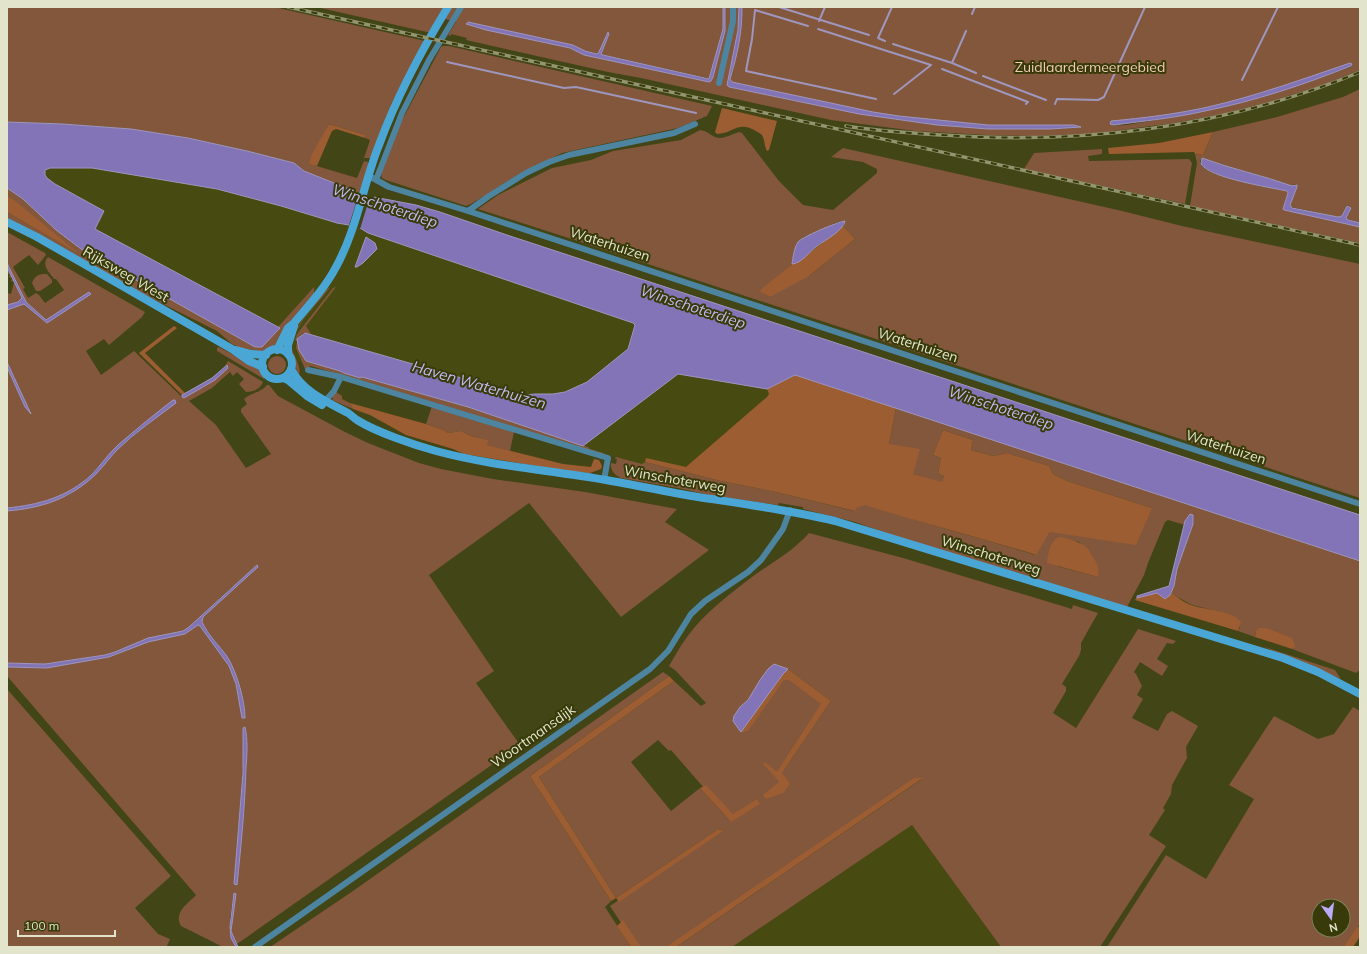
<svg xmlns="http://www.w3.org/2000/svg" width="1367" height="954" font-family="Mulish,sans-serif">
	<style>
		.built { fill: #484b11 }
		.green { fill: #82573c; fill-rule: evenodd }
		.forest { fill: #9d5d32 }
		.water { fill: #8274b7; stroke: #9f96bd }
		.pier { fill: #424516 }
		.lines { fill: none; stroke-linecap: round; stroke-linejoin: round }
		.stream { stroke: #9f96bd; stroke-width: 2 }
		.street { stroke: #4d84a0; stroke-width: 6 }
		.secondary { stroke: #4aa7d5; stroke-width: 8 }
		.rail-casing { stroke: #929570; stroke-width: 3.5 }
		.rail { stroke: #383a09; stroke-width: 2; stroke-dasharray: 6; stroke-linecap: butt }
		.labels { text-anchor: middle; stroke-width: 4; stroke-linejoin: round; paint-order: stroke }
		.park-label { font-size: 14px; fill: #f2ccb6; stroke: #383a09 }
		.street-label { font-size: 14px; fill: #e2e5cb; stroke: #383a09 }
		.water-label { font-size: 15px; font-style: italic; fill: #c3b9f2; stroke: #383a09 }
	</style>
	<rect width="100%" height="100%" fill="#424516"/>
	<path class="built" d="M12,164L197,172L567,283L779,389L681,475L644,467L476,412L295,361L292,353L285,347L273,346L265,351L115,273L7,192V177Z
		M912,825L1001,947H732Z"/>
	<path class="green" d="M7,7H274L425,41L371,158H364L370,140L365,138L366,135L329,124L310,164L357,178L364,161L368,162L369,165L360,194L304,171L294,163L247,151L188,138L131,129L63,124L7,122Z
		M316,7H1360V70L1320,86L1272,101L1223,114L1174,123L1091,134L1033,136L986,135L915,131L831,120L641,78L608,72L466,40L467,38L451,34V36L448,35L456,22L455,21L439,18L430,32H427ZM467,25L576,46L582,50L712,79L709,82L584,55L570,48ZM1352,64L1351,67C1289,90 1228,109 1162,119C1148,121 1124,127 1111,125L1197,111L1318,77ZM727,83L883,116L992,127H1081L1050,129H988L937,125L859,114L738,89L729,87L727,85Z
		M443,46H449L712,106L707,116L678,128L562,153L513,178L471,204L466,206L386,180L382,178L381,174L398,128L441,47Z
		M1360,89V223L1347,219L1346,217L1351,208L1347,205L1342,216L1338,217L1291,207L1290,203L1297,187L1295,184L1292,186C1262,175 1231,169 1202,158L1200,161C1201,164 1200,164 1202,166C1213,178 1269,187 1287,191L1288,193L1283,209L1284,210L1360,227V243L1190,206L1197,163L1195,154L1203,155L1213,132L1277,117L1343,97Z
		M700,130C706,131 708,133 713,136C721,141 730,135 739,132L742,133L779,181L803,205L833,210L877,173V169L863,162L831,157L843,148L1122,211L1182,226L1360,264V498L581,242L478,209L498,195L552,168L591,160L613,151L681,140ZM843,221L844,225L843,226L855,239L809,276L759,292L792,264L798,243L804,237L820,231L835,223Z
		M1102,149V154L1088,156L1089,161L1189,159L1192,163L1185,204L1024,169L1034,153Z
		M7,188L23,199L56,230L81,249L255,347C265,346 273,336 279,328L278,327L314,287V293L275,345L262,352L241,348L232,344L217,331L133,289L42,236L7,218V212L75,251L7,196Z
		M7,232L45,253L46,255L38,265L29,255L13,267L25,288L23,289L28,298L36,293L39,295L45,303L64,290L56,279H54C49,272 41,265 48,257L145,312L142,317L109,345L104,339L86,351L101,375L134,351L183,398L215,380L228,367L225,366L228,361L263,382C260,389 254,392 246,392L239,384L244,379L237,372L233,376L230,372L212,388L189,401L216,425L246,468L271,454L241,412V409L247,404L244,399C251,392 259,394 267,385H269L278,396L345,432L368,443L419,463L441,469L493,479L585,492L677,509L665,522L709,550L621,617L529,503L429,575L494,671L476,683L520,745L237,944L231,931L235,894H234C231,914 226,928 236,947H223L181,926C173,912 188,904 196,895L7,676V667L47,668L109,657L148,642L185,634L198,625L200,626L229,666L234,678L245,718C245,702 237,675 229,661C222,648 212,637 203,625L202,622L203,617L258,567L230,589L189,627L183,631L148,638L115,652L105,655L45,664L7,663V511L36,506L69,495L96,474L119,448L176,401C152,416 130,432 111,452C97,467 85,484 66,493C48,502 26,506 7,508V367L25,407L31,414L7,362V310L24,304L47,323L90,292L46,320L26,302L7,263ZM245,727C248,737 246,756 246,767C245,806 241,846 237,885H236L234,884L243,773V728Z
		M7,267L22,298L18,302L7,305L8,293L11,294L14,282L11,281L12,278L9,277L10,274H7Z
		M47,274L52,280V283L40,291H36L32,283C35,275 39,274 47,274Z
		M330,287C319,303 293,326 292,346C292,356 302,364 299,375L297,374L295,361L291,349L295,330L327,289Z
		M336,287L306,326L311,334L303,333L297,339L306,361L340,371L344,373L360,378L362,377L468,407L588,447L590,449L603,453V455L350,377L310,366L308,369H305L296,348L297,341L295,340L297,334L333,288Z
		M219,347L258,368L265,377L264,379L217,351V348Z
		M268 365a9 9 0 1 1 18 0a9 9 0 1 1-18 0Z
		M336,392L342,396V399L350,403L353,409L332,400L333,398L331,397Z
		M432,406L514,432L510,451L486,445L487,440L471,436L461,431L448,433L444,430L426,424Z
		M896,408L1360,561V670L1356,673L1292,649L1294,648L1256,631L1255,637L1238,631L1240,627L1221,612L1192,605L1170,593L1174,586L1177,569L1194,521H1185V525L1168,520L1165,522L1148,563L1144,575L1127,607L905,540L855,522L803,509V507L779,503L778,505L713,496L678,488L621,478C615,475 610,471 611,463L616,464L617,459H615L616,457L642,464L645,462L721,481L776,492L854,511L857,508L865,504C921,523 979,537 1035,555L1050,532L1152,508L1067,481L1053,474L1049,466L1007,453L993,456L971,450L973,440L943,430L933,455L941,458L938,473L944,476L942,483L913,474L889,444ZM1064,538L1079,542L1093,558L1098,577L1057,566Z
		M809,533L903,558L1072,609L1073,605L1098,613L1081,643V650L1079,656L1062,684L1066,687V691L1053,713L1076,728L1138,629L1176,641L1173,644L1167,643L1157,659L1168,666L1162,676L1140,662L1134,672L1136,674L1142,686L1137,695L1143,699L1132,718L1158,731L1167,714L1172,711L1198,726L1186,747L1187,758L1172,785L1171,794L1163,808L1165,810L1149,835L1166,846L1100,947H1001L912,825L732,947H676L922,779L915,778L671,947H637L610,906L721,830L718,829L616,898L539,777L674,681L701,706L706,703L676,671L669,666C675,656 680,646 687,637C706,611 731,593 756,574C775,561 794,550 809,533ZM784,668L788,669L831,701L782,773L826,703ZM658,740L669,751L671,750L704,788L730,821L700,788L671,811L631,762Z
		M1262,646L1335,670L1341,679Z
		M663,672L669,676L530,776L611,901L605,907L631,947H270L353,891Z
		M7,689L171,876L135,908L158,934L170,939L167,946L169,947H7Z
		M1353,707L1360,711V924L1343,947H1107L1166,855L1206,879L1254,799L1229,785L1274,716L1318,739L1334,734ZM1319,906H1343V930H1319Z"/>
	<path class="forest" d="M722,108L777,121L769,150L767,151C764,146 765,140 762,135C760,133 757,132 754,130C738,121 732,134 717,134L715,132Z
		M329,124L366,135L365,138L336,129L332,131L317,166L309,164L312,154Z
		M1213,132L1203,155L1195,154L1194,152L1109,154L1108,148L1159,143Z
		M7,196L14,200L76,251V252L7,212Z
		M843,226L855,239L809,276L772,296H769L759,291L792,264L798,262Z
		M174,326L177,328L145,353L185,393L182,395L139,353Z
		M795,375L896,408L889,444L920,449L913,474L942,482L944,476L938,473L941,458L933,455L943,430L973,440L971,450L993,456L1007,453L1049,466L1053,474L1067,481L1152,508L1136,545L1050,532L1036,555C979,537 921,523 865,505L857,508L855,511L776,492L721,481L645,462L646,458L686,467L767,397L769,394L767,389Z
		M350,403L426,424L444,430L448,433L461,431L471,436L488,440L487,445L563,464L591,467L594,459L599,460L602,466L601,469L590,473L573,472L464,454L453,449L406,435L370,415L353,409Z
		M1059,537C1069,538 1081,542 1088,549C1090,551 1091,555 1093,557C1097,563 1100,569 1098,577L1047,563C1048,553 1050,541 1059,537Z
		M1157,593L1165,599L1171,593C1178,597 1183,602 1191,605C1205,610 1232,610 1241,622L1238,631L1135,600L1137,597Z
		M1259,628H1266L1292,638L1295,645L1294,648L1292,649L1255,637L1256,631Z
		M788,669L831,701L782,773L790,784L783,793L766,799L763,795L779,782L776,778L763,764L765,762L777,772L821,704L789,680H784L748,731L741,732L783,674Z
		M669,676L674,681L539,777L616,898L718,829L723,831L619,902L616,898L611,901L530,776Z
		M914,778H923L676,947H666Z
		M706,785L733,814L757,799L760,804L731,822L700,788Z
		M623,920L641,947H631L617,926Z
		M1358,926C1363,934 1358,940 1353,947H1343Z"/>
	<path class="water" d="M723,7H725V31L713,77L711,81L709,82L584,55L570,48L486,30L466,24L468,22L573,45L585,51L597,54L599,52L608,32L609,34L601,54L603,55L709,79L723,29Z
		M739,7H741L742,9C742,34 737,56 730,79L732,82L873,112L899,116L988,125H1074L1081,127L1050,129H988L937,125L859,114L729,87L727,85L738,30Z
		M1350,63L1352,64L1351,66C1303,85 1255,101 1205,111C1175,118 1144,121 1114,125L1110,124L1111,121C1144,118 1176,114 1208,107C1256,96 1303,79 1350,63Z
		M7,122L63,124L131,129L188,138L247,151L294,163L304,171L354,191L351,199L372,206L374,197L416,205L440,212L507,235L1360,515V561L795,375L767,389L678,374L583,446L468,407L362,377L360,378L344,373L340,371L306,361L299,350L297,339L305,333L465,379L514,396L535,394H553L565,392L587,382L628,349L635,325L633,323L368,233L360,228L349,225L337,223L281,206L217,189L92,168H50L45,170V175L47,178L55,184L104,211L95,229L280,328L262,347H255L81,249L56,230L23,199L7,188Z
		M1202,158C1231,169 1262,175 1292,186L1297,185V187L1290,205L1292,208L1338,217L1342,216L1347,206L1351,208L1346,218L1348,220L1360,223V227L1284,210L1283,209L1288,193L1287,191C1268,187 1210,178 1201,164Z
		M845,221C843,231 825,240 817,246C809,252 802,263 792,264C793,258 794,248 798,242C802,237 837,222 845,221Z
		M366,237L375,243L377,249L363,263L357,267H355Z
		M7,263L26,302L46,320L89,292L91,294L47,323L24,304L7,310V305L18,302L22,298L7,267Z
		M7,362L31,414L25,407L7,367Z
		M227,365L228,368L215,380L184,398L182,397V395L212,378Z
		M173,400H175L176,403C156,418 136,432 118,449C110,457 104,466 96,474C70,499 42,508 7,511V508C38,505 68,497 91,475C101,465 108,454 118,445C136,429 154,415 173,400Z
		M1190,514L1193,515V524L1177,569L1174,586L1170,595L1165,599L1157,593L1137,598V596L1169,586L1185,521Z
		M257,565L258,567L203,617L202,622C208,635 220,646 228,658C237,673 245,701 245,718H242L236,684L229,666L200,626L198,625L185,634L148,642L109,657L47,668L7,667V663L45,664L105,655L115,652L148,638L183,631L189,627Z
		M774,664L788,669L783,674L741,732L740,731L733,721L734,716L740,707L748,700L760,680L768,669Z
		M245,727C248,739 247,755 246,767C245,806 241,846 237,885L234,884L243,773V728Z
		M234,893L236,894L231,931L238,947H236L231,938L230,927Z"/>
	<path class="pier" d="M357,200L368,203L360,229L349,225Z"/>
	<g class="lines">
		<path class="stream" d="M779,7L869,35
			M972,14L975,7
			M819,21L825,7
			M808,26L755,10L752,39L746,71L876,99
			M818,29L931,65L894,94
			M885,41L878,38L892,7
			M893,44L952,63L976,73
			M447,62L564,88L576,87L696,113
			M952,63L966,31
			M942,69L1028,102L1026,104
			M983,76L1046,100
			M1242,80L1278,7
			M1055,104L1057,99L1098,100L1104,97L1145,7"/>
		<path class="street" d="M719,83L733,21V7
			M369,176L389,187L468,211L1360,504
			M376,180L402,113L429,60L461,7
			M468,211L489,196L526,173L549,162L569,155L674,133L695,124
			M308,370L341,377L608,458L604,480
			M325,401L334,391L341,377
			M255,947L650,669L668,651L691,614L705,601L748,572L761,560L783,529L790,510"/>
		<path class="secondary" d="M7,222L37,237L232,349L249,361L263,367
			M262 364a15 15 0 1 1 30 0a15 15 0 1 1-30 0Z
			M236,350L251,354L266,355
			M277,350L288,328L294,323C309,305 325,288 336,267C357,229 363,185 379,145C397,96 421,51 448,7
			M288,354V345L294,326
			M291,369C302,391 327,402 348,413C351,415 354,418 357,420C376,432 414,445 436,451C491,466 549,470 606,480C636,485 667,492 698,497C744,504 790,510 835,521L1283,658L1318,672L1360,694
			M283,378L288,380L307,396L322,405"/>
		<defs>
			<path id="rail" d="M288,7L1360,245
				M846,126C877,131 910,133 942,135C1085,145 1227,127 1360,72"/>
		</defs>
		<use href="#rail" class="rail-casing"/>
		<use href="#rail" class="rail"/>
	</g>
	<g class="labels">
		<g class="park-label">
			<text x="1090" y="72">Zuidlaardermeergebied</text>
		</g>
		<g class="street-label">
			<text transform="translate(610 244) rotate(18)" y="5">Waterhuizen</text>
			<text transform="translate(126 274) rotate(30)" y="5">Rijksweg West</text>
			<text transform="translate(918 345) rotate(18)" y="5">Waterhuizen</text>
			<text transform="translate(1226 447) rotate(18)" y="5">Waterhuizen</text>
			<text transform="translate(675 479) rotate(10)" y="5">Winschoterweg</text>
			<text transform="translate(991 555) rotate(17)" y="5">Winschoterweg</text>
			<text transform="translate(533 736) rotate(-35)" y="5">Woortmansdijk</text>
		</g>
		<g class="water-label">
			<text transform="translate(385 206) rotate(18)" y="5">Winschoterdiep</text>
			<text transform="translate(693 307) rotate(18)" y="5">Winschoterdiep</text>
			<text transform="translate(479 385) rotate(16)" y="5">Haven Waterhuizen</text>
			<text transform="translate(1001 408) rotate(18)" y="5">Winschoterdiep</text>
		</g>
	</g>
	<rect width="1367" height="954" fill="none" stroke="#e2e5cb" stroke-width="16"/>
	<g transform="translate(1331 918) rotate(166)"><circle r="19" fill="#383a09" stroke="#7c7e57"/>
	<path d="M0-3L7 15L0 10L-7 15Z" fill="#b9abf7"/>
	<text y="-6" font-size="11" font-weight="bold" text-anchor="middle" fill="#e2e5cb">N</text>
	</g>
	<path d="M18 930v6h97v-6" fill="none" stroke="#e2e5cb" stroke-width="2"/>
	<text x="24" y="930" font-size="12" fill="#e2e5cb" stroke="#383a09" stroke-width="3" paint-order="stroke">100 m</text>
</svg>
